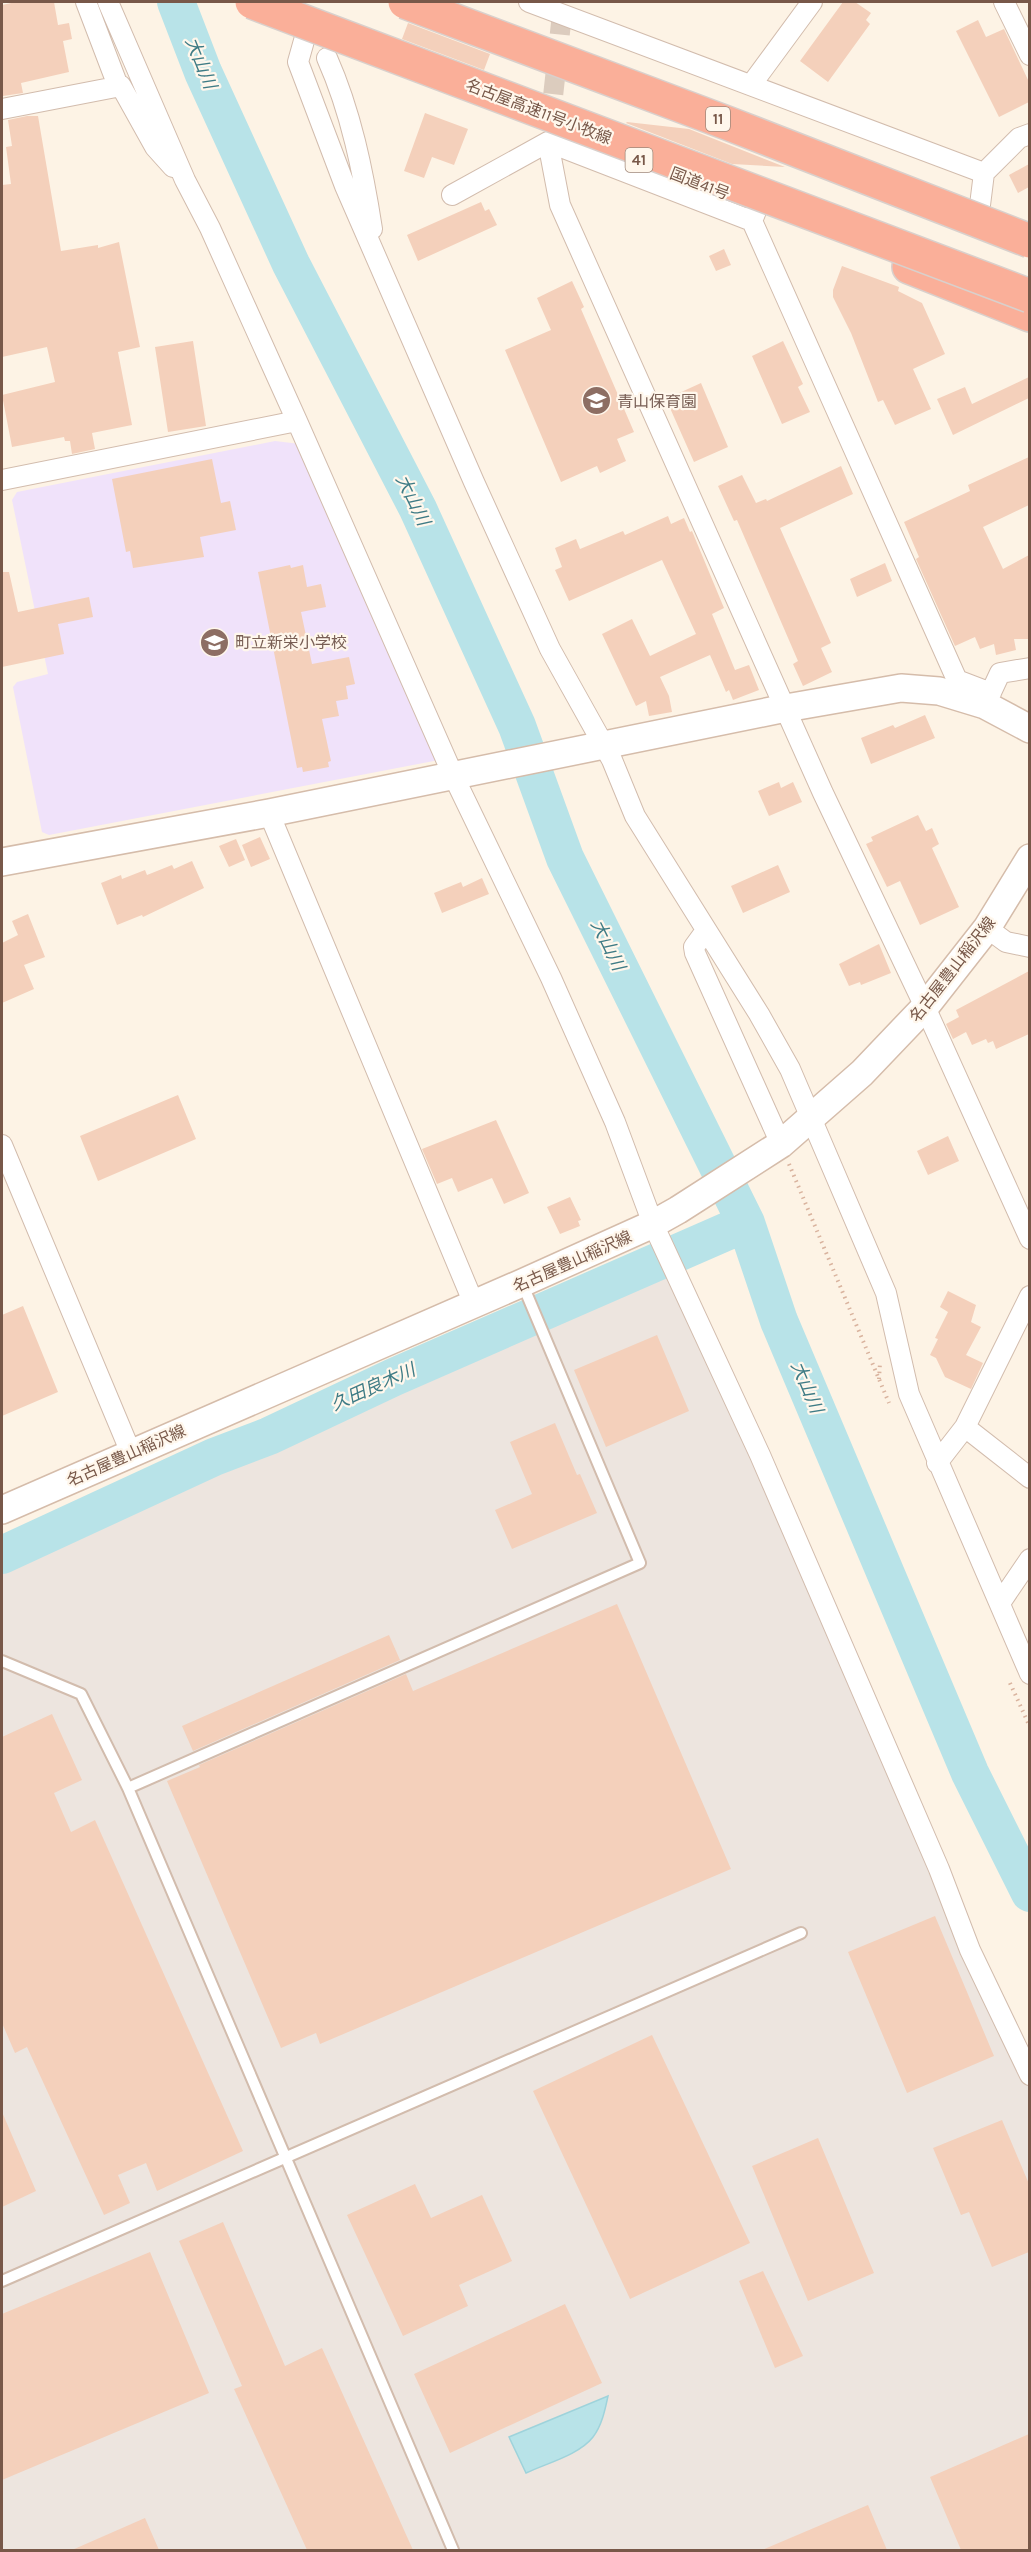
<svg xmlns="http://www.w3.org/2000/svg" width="1031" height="2552" font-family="Karla,'Noto Sans JP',sans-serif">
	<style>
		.industrial { fill: #ede5df }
		.education { fill: #f0e2fa }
		.water { fill: #b8e3e8; stroke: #9ed3db; stroke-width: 1.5 }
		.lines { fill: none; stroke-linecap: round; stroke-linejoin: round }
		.river { stroke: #b8e3e8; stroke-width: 38 }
		.building { fill: #f4d0bb }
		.street-tunnel { stroke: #dcccbe; stroke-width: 20; stroke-dasharray: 20 10; stroke-linecap: butt }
		.lane-casing { stroke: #d2bcad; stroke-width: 14 }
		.street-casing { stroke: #d2bcad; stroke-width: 22 }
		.secondary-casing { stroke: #d5bcaa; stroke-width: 30 }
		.highway-casing { stroke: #d9d0cc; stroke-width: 36 }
		.path { stroke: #d9b39e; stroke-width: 4; stroke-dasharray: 1.5 4.5; stroke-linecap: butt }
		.lane { stroke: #fff; stroke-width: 10 }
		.street { stroke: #fff; stroke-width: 20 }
		.secondary { stroke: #fff; stroke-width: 27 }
		.highway { stroke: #faaf99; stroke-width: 33 }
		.highway-bridge-casing { stroke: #d9d0cc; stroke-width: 36; stroke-linecap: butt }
		.highway-bridge { stroke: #faaf99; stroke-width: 33 }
		.labels { text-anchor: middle; stroke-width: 4.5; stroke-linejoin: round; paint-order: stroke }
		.shield { fill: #fff7ec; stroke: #a0887a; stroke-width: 1.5 }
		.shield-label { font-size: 15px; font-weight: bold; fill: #785849 }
		.street-label { font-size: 16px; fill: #785849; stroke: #fff7ec }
		.education-label { font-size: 16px; fill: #785e54; stroke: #fff7ec; text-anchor: start }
		.water-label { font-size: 18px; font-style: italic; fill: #3e7b85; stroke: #fff7ec }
	</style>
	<rect width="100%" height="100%" fill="#fdf3e5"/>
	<path class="industrial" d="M659,1249L919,1836L1000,2032L1029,2087V2550H2V1539Z"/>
	<path class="education" d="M275,441L300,444L439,760L49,835L42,832L13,687L17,682L48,674L12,500L17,492Z"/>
	<path class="water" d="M608,2396C605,2410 602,2425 593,2437C579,2455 547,2463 526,2473L509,2437Z"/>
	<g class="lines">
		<path class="river" d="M176,2L203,72L291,264L418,509L517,726L565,858L746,1223L779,1321L970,1773L1030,1893
			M2,1555L214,1457L269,1436L394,1377L746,1223"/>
	</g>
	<path class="building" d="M16,2H54L58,25L69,23L72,39L63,41L69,72L21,83L23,93L3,96L2,94V5Z
		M843,2H855L871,13L866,20L870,24L828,82L800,61Z
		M978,20L986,37L1004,29L1029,82V102L999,117L956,31Z
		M408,23L490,54L484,70L402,39Z
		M425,113L468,129L454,165L432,157L424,178L404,171Z
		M27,116H38L61,251L98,245V248L119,242L140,347L118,352L132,425L92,433L95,449L72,454L70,441H65L64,437L12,447L2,395L55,382L47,347L2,357V185L11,184L6,147L12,146L8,120Z
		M627,122L689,129L785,167L732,164L626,123Z
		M1029,164V187L1018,193L1009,175Z
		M481,202L485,211L489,209L497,225L418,261L407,235Z
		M724,249L731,265L716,271L709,256Z
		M842,266L899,287L898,291L922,303L945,354L913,369L931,409L895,425L883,400L878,402L851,333L833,297V290Z
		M572,281L584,307L581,309L634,432L617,439L626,461L600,473L597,466L561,482L505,350L551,330L537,298Z
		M193,341L206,426L168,432L155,347Z
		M783,341L803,384L798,387L810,412L782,424L752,356Z
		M1029,377V398L953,435L937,399L965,387L972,404Z
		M701,383L728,447L694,462L666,399Z
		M1029,457V505L983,527L1003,569L1029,555V639H1014L1016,650L996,655L994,644L980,649L975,637L955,646L916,559L919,557L904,522L970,491L968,485Z
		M212,459L221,503L230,501L236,530L200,537L204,557L133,568L130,551L126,552L112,479Z
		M841,466L853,494L780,528L831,643L821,648L832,672L803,686L793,664L798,661L737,520L734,521L718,486L742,475L756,503L766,499L767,501Z
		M668,516L671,524L684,518L690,532L692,531L724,608L712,614L735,670L749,665L759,690L733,700L729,690L726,692L710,655L660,677L669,696L672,712L649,716L646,701L636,706L602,634L632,619L650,656L696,634L662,560L569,601L555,570L562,567L555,548L576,539L580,549L623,531L625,535Z
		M885,563L892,581L857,597L850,579Z
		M290,565L291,568L303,565L307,587L321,584L326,607L301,612L312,664L349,657L355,684L346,686L348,699L336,701L339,716L322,719L331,761L328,762L329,767L303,772L302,767L297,768L258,572Z
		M2,572H9L18,612L89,597L93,617L58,624L64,654L2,667Z
		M925,715L935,738L871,764L861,738L893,725L895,728Z
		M779,782L781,788L793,782L802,802L769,816L758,791Z
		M918,815L926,831L932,828L939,844L932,848L959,907L920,925L900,881L887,887L866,844L873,841L871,837Z
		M260,837L270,859L251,867L242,845Z
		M236,839L245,860L229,867L219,846Z
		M192,861L204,888L143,917L142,915L117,925L101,883L121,875L122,879L145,870L147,875L172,865L174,869Z
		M778,865L790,892L743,913L731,886Z
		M482,878L489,894L442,913L434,893L461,882L463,887Z
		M28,914L45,957L24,965L34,989L2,1003V943L18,935L12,921Z
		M879,944L891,973L861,985L860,982L849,986L839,964Z
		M1029,971V1034L996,1049L993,1041L988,1043L986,1039L972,1045L966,1032L953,1039L946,1024L959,1017L956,1010Z
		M178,1095L196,1139L98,1181L80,1136Z
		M496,1120L529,1193L504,1204L492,1178L458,1192L452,1178L437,1184L422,1149Z
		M948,1136L959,1161L928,1175L917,1151Z
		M570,1197L581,1220L578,1221L580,1226L560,1234L547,1207Z
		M948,1291L976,1305L971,1322L981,1327L966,1355L983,1363L971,1389L945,1377L936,1358L930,1355L938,1339L935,1338L948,1312L940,1307Z
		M23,1306L58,1392L2,1416V1315Z
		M657,1335L689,1411L606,1447L574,1370Z
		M555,1423L577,1475L580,1474L597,1513L512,1549L495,1510L532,1494L510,1442Z
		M617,1604L731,1869L320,2044L316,2033L281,2048L167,1781L200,1767L199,1765L406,1674L413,1691Z
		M389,1635L400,1660L193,1751L182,1726Z
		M52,1714L82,1780L54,1793L71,1832L95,1820L243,2151L157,2191L146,2163L118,2175L130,2203L104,2215L27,2047L15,2053L2,2023V1737Z
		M935,1916L994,2056L907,2093L848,1952Z
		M652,2035L750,2243L630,2299L533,2091Z
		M2,2112L36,2191L2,2207Z
		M1002,2120L1029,2184V2252L992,2267L969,2212L961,2215L933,2148Z
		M818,2138L874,2273L808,2301L752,2166Z
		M415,2184L431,2218L482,2195L512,2261L459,2285L468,2306L403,2336L347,2215Z
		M223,2222L285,2366L322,2348L413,2550H307L234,2389L242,2386L179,2241Z
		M150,2252L209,2393L2,2480V2314Z
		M763,2271L803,2356L775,2368L739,2281Z
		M565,2304L602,2383L450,2453L414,2374Z
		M1029,2434V2550H961L930,2477Z
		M868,2505L887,2550H762Z
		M145,2518L159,2550H72Z"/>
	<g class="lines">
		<path class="street-tunnel" d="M550,124L562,14"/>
		<defs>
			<path id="lane" d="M2,1661L81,1694L128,1788L453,2550
				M128,1788L640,1563L522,1283
				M2,2281L801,1933"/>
			<path id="street" d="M86,2L118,86
				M108,2L185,180L210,228L297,421L453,775L551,978L615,1122L653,1224L760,1455L939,1869L970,1950L1030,2075
				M529,2L984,173L980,205
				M1004,2L1030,55
				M307,30L298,62L345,186L474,482L550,649L612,760L635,816L759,1014L790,1069L886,1293L909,1394L1030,1674
				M327,58C351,112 363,171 372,229
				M751,85L812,2
				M2,109L121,86L155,147L173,167
				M548,142L560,205L823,793L925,1007L1030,1239
				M984,173L1019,138L1030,134
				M452,195L548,142L752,221
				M758,206L752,221L957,680L991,693
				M2,480L297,421
				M986,703L1000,673L1030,668
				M269,813L474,1304
				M987,928L1006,942L1030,947
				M709,936H702L694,947L695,953L781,1144
				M2,1145L131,1453
				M965,1427L1030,1478
				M937,1463L965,1427L1030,1296
				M1000,1603L1030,1559"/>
			<path id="secondary" d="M2,862L269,813L786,708L901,688L939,691L985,705L1030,729
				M2,1510L522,1283L653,1224L678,1210L781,1144L862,1073L925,1007L987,928L1030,858"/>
			<path id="highway" d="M909,267L1030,315"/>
		</defs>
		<use href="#lane" class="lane-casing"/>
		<use href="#street" class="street-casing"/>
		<use href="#secondary" class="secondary-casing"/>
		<use href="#highway" class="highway-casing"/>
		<path class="path" d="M789,1164L889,1403
			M879,1379L880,1363
			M1010,1683L1030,1727"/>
		<use href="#lane" class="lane"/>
		<use href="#street" class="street"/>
		<use href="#secondary" class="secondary"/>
		<use href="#highway" class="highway"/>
		<defs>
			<path id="highway-bridge" d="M252,2L1030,296
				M405,2L727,123L1030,241"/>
		</defs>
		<use href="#highway-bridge" class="highway-bridge-casing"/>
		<use href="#highway-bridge" class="highway-bridge"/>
	</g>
	<defs>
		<symbol id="school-disc" viewBox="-11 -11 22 22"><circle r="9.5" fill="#8d6e63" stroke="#fff7ec"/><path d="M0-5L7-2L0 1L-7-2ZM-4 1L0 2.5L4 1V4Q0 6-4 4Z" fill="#fff"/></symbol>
	</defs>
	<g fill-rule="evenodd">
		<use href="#school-disc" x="580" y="384" width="33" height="33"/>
		<use href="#school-disc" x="198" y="626" width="33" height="33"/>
	</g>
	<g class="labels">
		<g class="shield">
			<rect x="706" y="107" width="24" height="24" rx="4.5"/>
			<rect x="625.5" y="148" width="27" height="24" rx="4.5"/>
		</g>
		<g class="shield-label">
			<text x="718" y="124">11</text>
			<text x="639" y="165">41</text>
		</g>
		<g class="street-label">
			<text transform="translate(539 111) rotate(21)" y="6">名古屋高速11号小牧線</text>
			<text transform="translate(700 183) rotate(21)" y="6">国道41号</text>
			<text transform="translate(952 969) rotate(-52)" y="6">名古屋豊山稲沢線</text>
			<text transform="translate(572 1261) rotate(-24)" y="6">名古屋豊山稲沢線</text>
			<text transform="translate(126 1455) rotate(-24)" y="6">名古屋豊山稲沢線</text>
		</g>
		<g class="education-label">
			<text x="617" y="407">青山保育園</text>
			<text x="235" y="648">町立新栄小学校</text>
		</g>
		<g class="water-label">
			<text transform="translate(201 63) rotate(68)" y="6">大山川</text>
			<text transform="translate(413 500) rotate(64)" y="6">大山川</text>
			<text transform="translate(608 945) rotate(64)" y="6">大山川</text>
			<text transform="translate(373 1387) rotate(-24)" y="6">久田良木川</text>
			<text transform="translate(807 1387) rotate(67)" y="6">大山川</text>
		</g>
	</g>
	<rect width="1031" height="2552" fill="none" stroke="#785849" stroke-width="6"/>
</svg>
